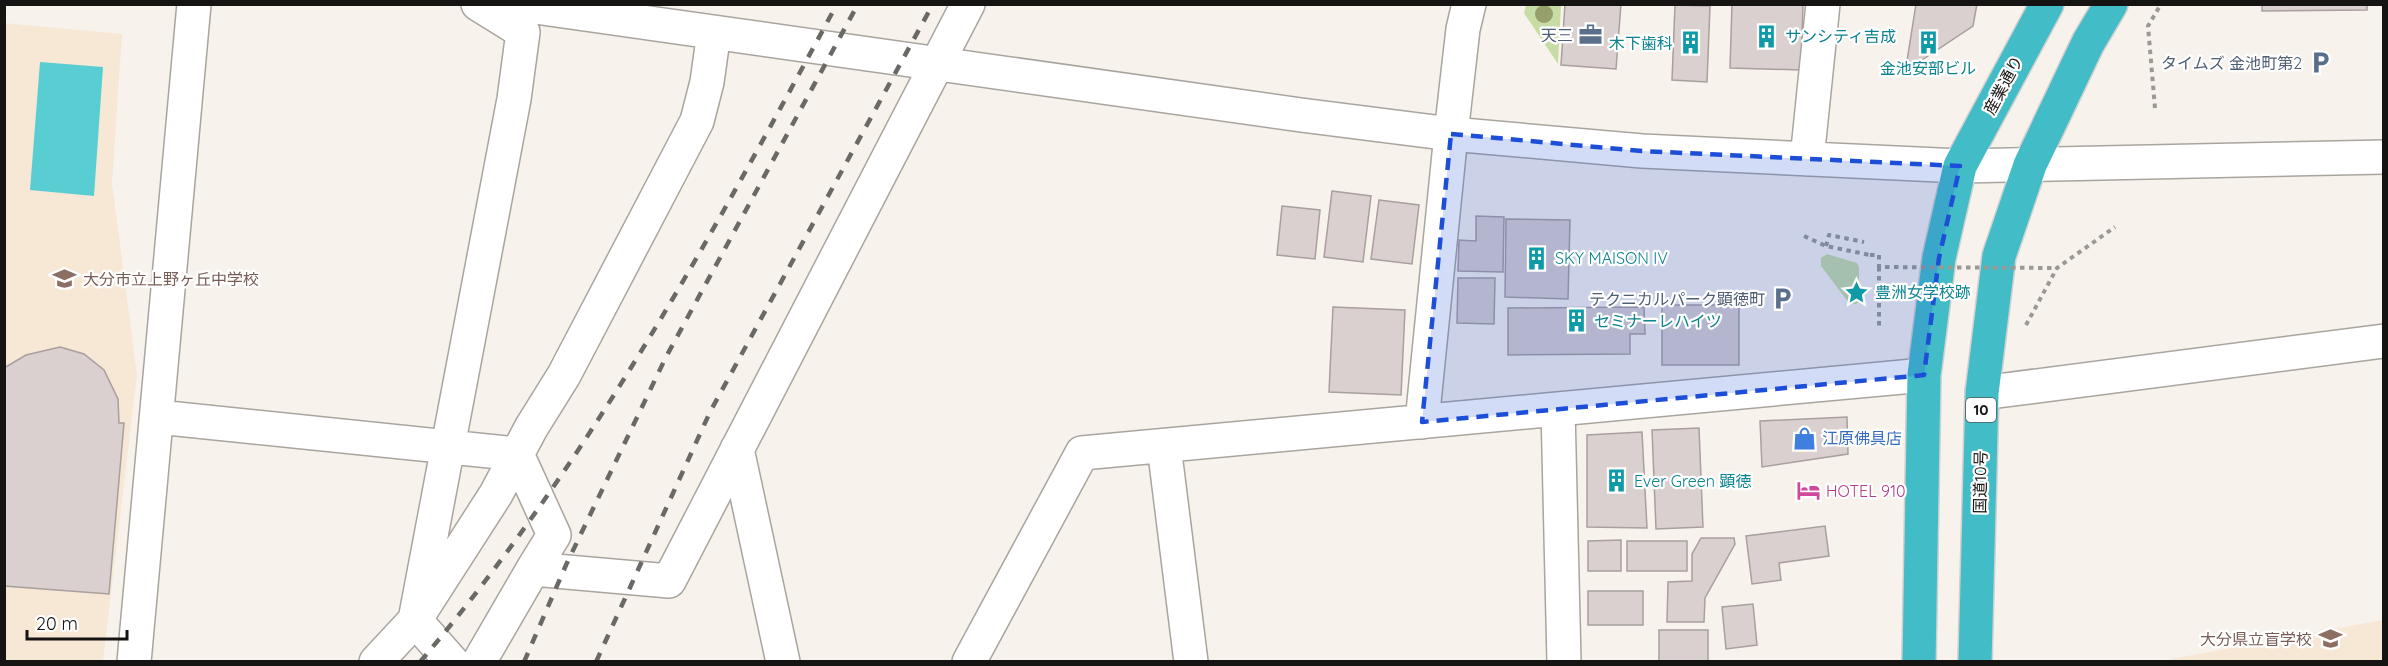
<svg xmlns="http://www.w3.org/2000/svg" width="2388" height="666" font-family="Quicksand,'Noto Sans JP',sans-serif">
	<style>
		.education { fill: #f7e7d5 }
		.green { fill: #c8dda6 }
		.water { fill: #59ced2 }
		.building { fill: #dad0cf; stroke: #a89f9e; stroke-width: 1.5 }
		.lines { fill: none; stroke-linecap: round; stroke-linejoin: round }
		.minor-casing { stroke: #a9a59e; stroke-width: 36 }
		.highway-casing { stroke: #d0d0d0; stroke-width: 36 }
		.path { stroke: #9c9994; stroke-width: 4; stroke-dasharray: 4.5 4.5; stroke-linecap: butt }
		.minor { stroke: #fff; stroke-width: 33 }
		.highway { stroke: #42bcc6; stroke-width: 33 }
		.rail { stroke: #6b6965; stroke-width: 4.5; stroke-dasharray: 10 10; stroke-linecap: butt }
		.path-bridge { stroke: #9c9994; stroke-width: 4; stroke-dasharray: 4.5 4.5; stroke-linecap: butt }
		.tree { fill: #96a06c }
		.marked { fill: #1d4ed8; fill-opacity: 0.2; stroke: #1d4ed8; stroke-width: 4.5; stroke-dasharray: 12 8; stroke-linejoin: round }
		.labels { text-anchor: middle; stroke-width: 4.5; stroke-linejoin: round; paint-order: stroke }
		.shield { fill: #fff; stroke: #5b5a59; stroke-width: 1.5 }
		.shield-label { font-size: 15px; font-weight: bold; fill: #151412 }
		.service-label { font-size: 16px; fill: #4e5e75; stroke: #fff; text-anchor: end }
		.culture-label { font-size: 16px; fill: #0d838f; stroke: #fff; text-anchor: start }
		.street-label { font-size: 16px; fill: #151412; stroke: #fff }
		.education-label { font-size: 16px; fill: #785e54; stroke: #fff; text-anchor: start }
		.shop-label { font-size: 16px; fill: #366cbe; stroke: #fff; text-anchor: start }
		.hotel-label { font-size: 16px; fill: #b23c85; stroke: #fff; text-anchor: start }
	</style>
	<rect width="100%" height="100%" fill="#f7f3ec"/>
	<path class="education" d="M4,23L122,34L112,183L137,375L103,661H5Z
		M2383,620V661H2171V659Z"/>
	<path class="green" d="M1526,5H1561L1558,64L1524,13Z
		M1827,254L1857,263L1859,267V302L1856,304L1849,303L1821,266V258Z"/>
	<path class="water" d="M40,62L103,67L94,196L30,190Z"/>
	<path class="building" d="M1565,4H1621L1616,69L1561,65Z
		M1732,4H1803L1801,70L1730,68Z
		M1916,4H1977L1973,26L1916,64L1907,61Z
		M2262,4H2367V10L2262,11Z
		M1675,5L1710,6L1707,82L1672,80Z
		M1332,191L1371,196L1363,262L1324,257Z
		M1379,200L1419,205L1412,264L1371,259Z
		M1282,206L1320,210L1315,259L1277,255Z
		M1476,216L1504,217L1503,272L1458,271L1459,240L1476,241Z
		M1506,219L1570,220L1568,299L1505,297Z
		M1458,278H1495L1494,324L1457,323Z
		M1662,305H1739V365H1662Z
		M1333,307L1405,310L1401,395L1329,392Z
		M1644,307L1645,334H1630V354L1508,355V308Z
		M60,347L84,354L104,370L118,399L119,423H124L109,594L4,586V368L26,355Z
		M1847,417L1848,454L1762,467L1760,421Z
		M1699,428L1703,527L1656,529L1652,430Z
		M1642,432L1647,528L1587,527V435Z
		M1825,526L1829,556L1779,563L1781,580L1752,584L1746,536Z
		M1701,538H1734L1735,544L1705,598L1704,622H1667L1668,582L1692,581V554Z
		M1621,540V571H1588V541Z
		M1627,541H1687V571H1627Z
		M1588,591H1643V625H1588Z
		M1753,604L1757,645L1726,649L1722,607Z
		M1659,630H1708V662H1659Z"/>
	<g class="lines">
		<defs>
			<path id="minor" d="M514,4L1301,115L1451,134L1642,151L1960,166L2384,157
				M1807,159L1823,4
				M1982,393L2384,341
				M1558,409L1564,662
				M158,417L517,454L554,535L533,569
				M1422,422L1451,134L1463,29L1469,4
				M1164,446L1191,662
				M737,449L783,662
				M134,662L194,4
				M376,662L415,620L496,494L531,428L564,375L697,121L707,82L714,32
				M452,662L415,620L514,99L523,32L478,4
				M479,662L533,569L669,581L968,4
				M969,662L1082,453L1924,375"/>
			<path id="highway" d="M1919,662L1924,375L1939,258L1960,166L2047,4
				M1975,662L1982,393L1999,256L2030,165L2088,43L2111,4"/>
		</defs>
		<use href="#minor" class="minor-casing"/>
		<use href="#highway" class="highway-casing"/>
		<path class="path" d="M2155,108L2148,26L2161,4
			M1804,236L1826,246L1870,255
			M1826,246L1829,235L1864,242
			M1879,267V326
			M2026,325L2057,268L2115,227"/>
		<use href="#minor" class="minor"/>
		<use href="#highway" class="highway"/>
		<path class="rail" d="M420,662C589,463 713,233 837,4
			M524,662L566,565L666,357L858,4
			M596,662L710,412L933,4"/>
		<path class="path-bridge" d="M1870,255H1879V267L2057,268"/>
	</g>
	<circle class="tree" cx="1544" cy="14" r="9"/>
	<path class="marked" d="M1451,134L1642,151L1960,166L1939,258L1924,375L1422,422Z"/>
	<defs>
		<symbol id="office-bare" viewBox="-9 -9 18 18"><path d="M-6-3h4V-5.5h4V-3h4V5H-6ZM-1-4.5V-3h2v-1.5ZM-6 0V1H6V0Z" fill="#5c6f8a" stroke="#fff" stroke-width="2.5" paint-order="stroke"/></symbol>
		<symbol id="building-bare" viewBox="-9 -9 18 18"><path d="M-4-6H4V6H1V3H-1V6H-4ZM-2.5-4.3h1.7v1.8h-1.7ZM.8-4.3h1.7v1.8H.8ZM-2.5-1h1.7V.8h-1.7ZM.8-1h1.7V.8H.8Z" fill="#0f9aa8" stroke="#fff" stroke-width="2.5" paint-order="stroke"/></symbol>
		<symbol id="parking-bare" viewBox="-9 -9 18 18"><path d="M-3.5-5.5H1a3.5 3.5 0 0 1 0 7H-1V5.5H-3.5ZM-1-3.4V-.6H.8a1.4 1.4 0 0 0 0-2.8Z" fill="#5c6f8a" stroke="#fff" stroke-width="2.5" paint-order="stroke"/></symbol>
		<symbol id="school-bare" viewBox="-9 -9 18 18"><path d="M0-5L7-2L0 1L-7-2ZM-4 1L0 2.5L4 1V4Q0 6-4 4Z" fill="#8d6e63" stroke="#fff" stroke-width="2.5" paint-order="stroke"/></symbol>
		<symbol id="sight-bare" viewBox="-9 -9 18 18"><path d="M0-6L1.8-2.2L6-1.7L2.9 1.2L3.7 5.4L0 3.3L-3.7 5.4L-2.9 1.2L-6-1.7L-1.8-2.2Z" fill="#0f9aa8" stroke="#fff" stroke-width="2.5" paint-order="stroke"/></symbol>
		<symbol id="shop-bare" viewBox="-9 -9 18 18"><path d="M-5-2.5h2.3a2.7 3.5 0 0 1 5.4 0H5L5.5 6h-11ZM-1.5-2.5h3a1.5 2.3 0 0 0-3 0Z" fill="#3f7fe0" stroke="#fff" stroke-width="2.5" paint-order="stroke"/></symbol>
		<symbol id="hotel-bare" viewBox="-9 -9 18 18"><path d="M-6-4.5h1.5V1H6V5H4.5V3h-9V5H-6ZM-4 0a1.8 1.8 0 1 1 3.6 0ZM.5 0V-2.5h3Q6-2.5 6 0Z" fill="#d1479c" stroke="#fff" stroke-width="2.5" paint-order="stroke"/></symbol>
	</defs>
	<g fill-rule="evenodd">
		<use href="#office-bare" x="1574" y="18" width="33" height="33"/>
		<use href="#building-bare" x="1750" y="20" width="33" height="33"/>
		<use href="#building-bare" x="1674" y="26" width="33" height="33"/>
		<use href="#building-bare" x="1912" y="26" width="33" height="33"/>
		<use href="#parking-bare" x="2304" y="46" width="33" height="33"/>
		<use href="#building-bare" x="1520" y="242" width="33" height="33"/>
		<use href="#school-bare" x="48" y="262" width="33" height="33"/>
		<use href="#sight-bare" x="1840" y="276" width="33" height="33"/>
		<use href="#parking-bare" x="1766" y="282" width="33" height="33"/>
		<use href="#building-bare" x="1560" y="304" width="33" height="33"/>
		<use href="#shop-bare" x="1788" y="422" width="33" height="33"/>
		<use href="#building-bare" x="1600" y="464" width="33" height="33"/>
		<use href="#hotel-bare" x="1792" y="474" width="33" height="33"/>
		<use href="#school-bare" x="2314" y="622" width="33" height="33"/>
	</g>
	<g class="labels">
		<rect class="shield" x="1966" y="398" width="30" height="24" rx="4.5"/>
		<g class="shield-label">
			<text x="1981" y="415">10</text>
		</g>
		<g class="service-label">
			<text x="1573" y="41">天三</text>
			<text x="2302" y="69">タイムズ 金池町第2</text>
			<text x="1765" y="305">テクニカルパーク顕徳町</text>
		</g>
		<g class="culture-label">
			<text x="1785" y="42">サンシティ吉成</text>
			<text x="1673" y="49" text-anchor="end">木下歯科</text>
			<text x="1928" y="74" text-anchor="middle">金池安部ビル</text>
			<text x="1555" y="264">SKY MAISON IV</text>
			<text x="1875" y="298">豊洲女学校跡</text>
			<text x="1594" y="327">セミナーレハイツ</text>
			<text x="1634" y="487">Ever Green 顕徳</text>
		</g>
		<g class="street-label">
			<text transform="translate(2003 85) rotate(-62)" y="6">産業通り</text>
			<text transform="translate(1980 482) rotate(-89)" y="6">国道10号</text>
		</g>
		<g class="education-label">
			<text x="83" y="285">大分市立上野ヶ丘中学校</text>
			<text x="2312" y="645" text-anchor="end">大分県立盲学校</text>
		</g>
		<g class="shop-label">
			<text x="1822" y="444">江原佛具店</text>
		</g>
		<g class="hotel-label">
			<text x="1826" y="497">HOTEL 910</text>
		</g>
	</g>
	<rect width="2388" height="666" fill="none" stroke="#151412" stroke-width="12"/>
	<path d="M27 630v9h100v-9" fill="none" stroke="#151412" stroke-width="3"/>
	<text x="36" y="630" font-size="18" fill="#151412" stroke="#ffffff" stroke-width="4.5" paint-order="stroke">20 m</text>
</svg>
